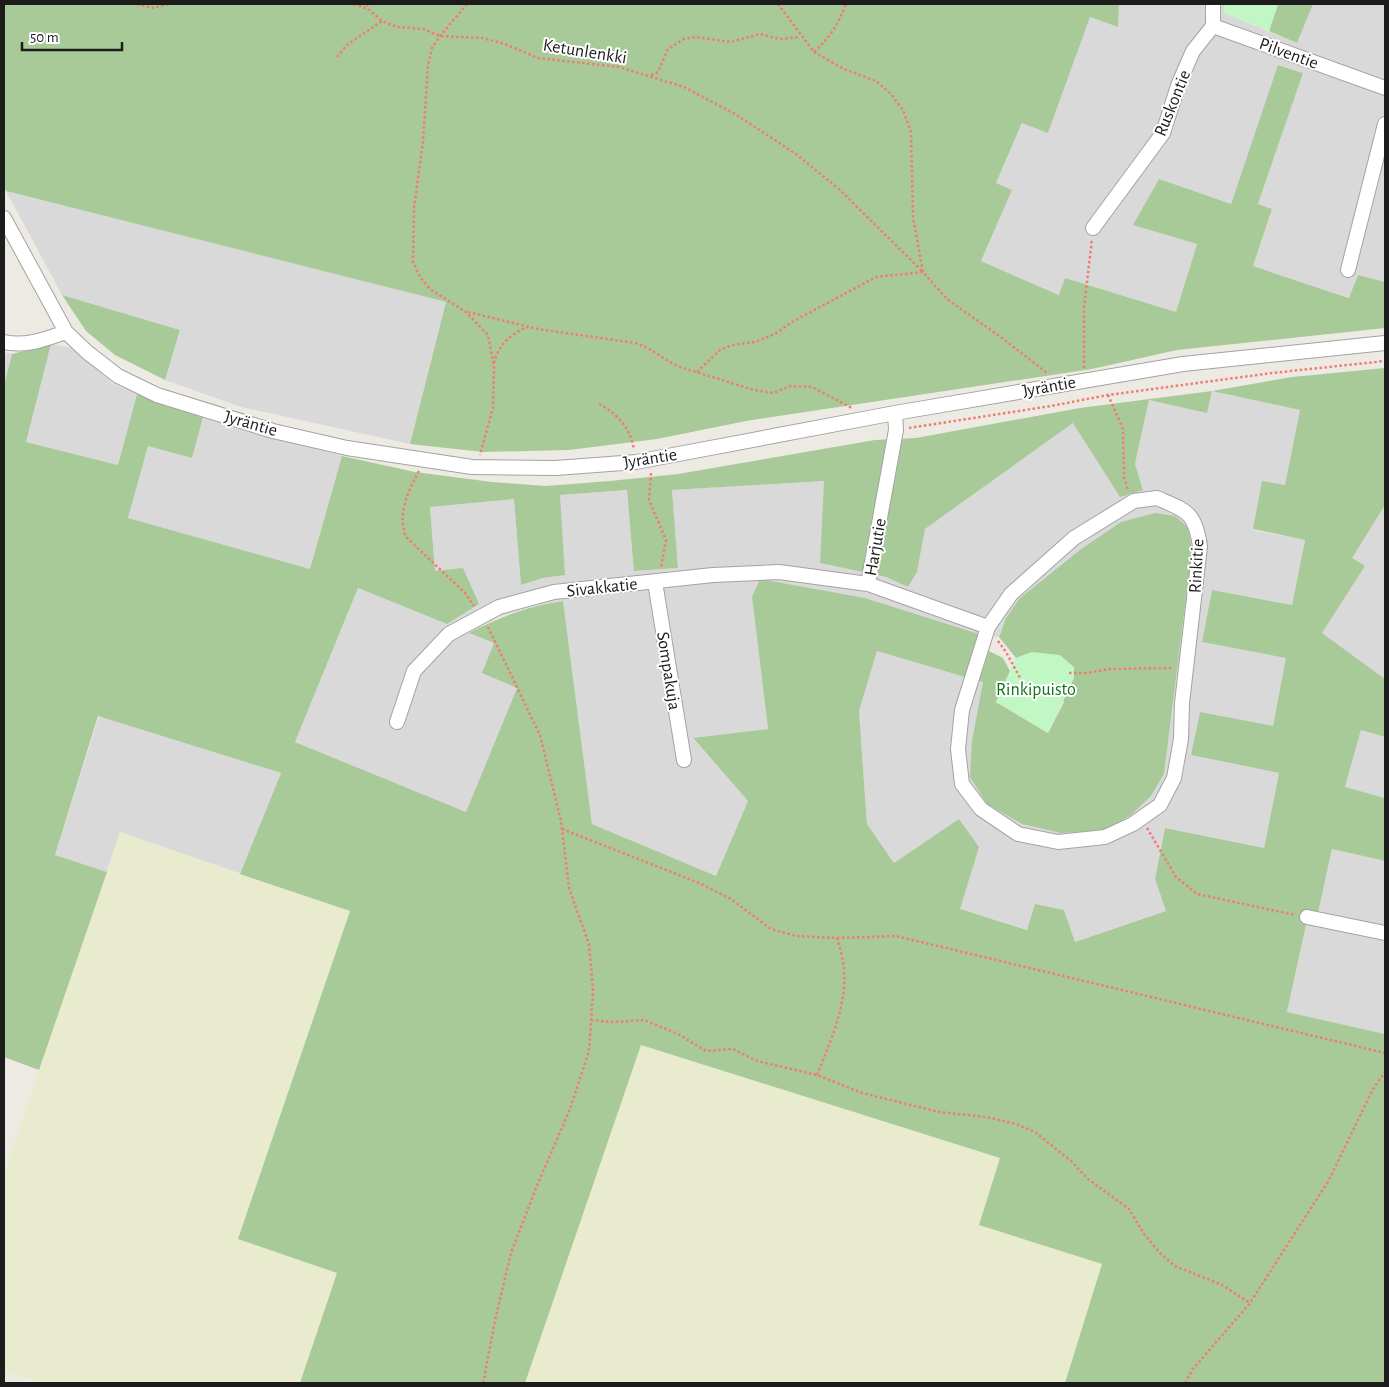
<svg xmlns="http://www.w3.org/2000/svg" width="1389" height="1387" font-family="'Alegreya Sans',sans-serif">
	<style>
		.residential { fill: #dad9d9 }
		.farmland { fill: #e9ebce }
		.forest { fill: #a8ca99; fill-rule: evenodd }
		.park { fill: #c1f6c5 }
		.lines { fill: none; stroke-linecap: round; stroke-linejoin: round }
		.street-casing { stroke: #a3a3a3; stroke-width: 16 }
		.path { stroke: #f17c6f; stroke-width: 2.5; stroke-dasharray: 2.5 2.5; stroke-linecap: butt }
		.street { stroke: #fff; stroke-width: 14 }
		.labels { text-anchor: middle; stroke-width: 4; stroke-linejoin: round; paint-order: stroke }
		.street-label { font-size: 18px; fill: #1c1c1c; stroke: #fff }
		.park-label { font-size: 18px; fill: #117319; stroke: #fff }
	</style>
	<rect width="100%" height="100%" fill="#edeae3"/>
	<path class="residential" d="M1119,4H1224V13L1297,43L1313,4H1385V282L1358,275L1350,298L1253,266L1272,209L1258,204L1303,73L1279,65L1231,204L1159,180L1134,225L1197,244L1176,312L1065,278L1060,295L981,261L1012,190L996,183L1023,122L1048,133L1090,17L1118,27Z
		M6,191L446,302L410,444L241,407L165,380L180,330L62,295Z
		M51,344L72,348L114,384L137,394L118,465L26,442Z
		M4,352L12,354L4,386Z
		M1212,391L1300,410L1285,486L1253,530L1305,540L1292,605L1212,590L1202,642L1287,658L1273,727L1200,712L1191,755L1279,773L1264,848L1165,828L1155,879L1166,911L1075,942L1064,910L1028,930L960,909L978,847L894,863L867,824L859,711L877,651L983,682L972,740L1105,830L1130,815L1151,796L1164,774L1172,702L1121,522L1081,549L1019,599L1006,618L999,637L979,634L865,598L760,579L752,597L768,729L693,739L748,801L716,876L592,824L563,601L537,605L501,616L469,633L494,643L517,688L466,812L295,742L358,588L447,624L435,571L430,507L514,499L521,585L543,578L565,575L559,495L627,490L635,571L678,568L672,490L825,481L820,563L886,577L908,587L917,572L925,529L1073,423L1143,489L1135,464L1149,400L1207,412Z
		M203,417L342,456L310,569L128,518L148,445L192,457Z
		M1385,505V679L1322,633L1364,567L1351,558Z
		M99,716L281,773L240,874L120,833L107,872L55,855Z
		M1361,730L1385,737V798L1345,788Z
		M1332,849L1385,861V1034L1287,1012L1309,911L1318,913Z"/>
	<path class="farmland" d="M120,832L350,911L238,1239L338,1273L300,1383H41L4,1372V1173Z
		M641,1045L1000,1158L979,1225L1102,1264L1065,1383H525Z"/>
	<path class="forest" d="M4,4H1119L1118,27L1090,17L1048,133L1022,123L996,183L1012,190L981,261L1059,295L1065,278L1176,312L1197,244L1133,225L1159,179L1231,204L1278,65L1303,73L1258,204L1272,209L1253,266L1349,298L1358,275L1385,282V328L1177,350L1092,369L746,421L657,439L569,450L483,452L410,444L446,302L6,191L4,187Z
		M1278,4H1313L1297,43L1269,31Z
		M62,295L180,330L165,380L115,355L86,331Z
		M51,344L26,442L118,465L137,394L203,417L192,458L148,446L128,518L310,569L342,456L415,472L492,482L546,486L610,481L678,474L875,440L916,438L1080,408L1212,391L1292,377L1385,368V505L1352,558L1365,566L1322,633L1385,679V737L1361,730L1345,787L1385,798V861L1332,849L1318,913L1309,911L1287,1012L1385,1034V1383H1065L1102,1264L979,1225L1000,1158L641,1045L525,1383H300L337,1273L238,1239L350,911L240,874L281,773L98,716L55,855L107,872L39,1070L4,1057V386L12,354ZM1212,391L1300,410L1285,485L1262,481L1253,529L1305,540L1292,605L1212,590L1202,642L1286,658L1273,726L1200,712L1191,755L1279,773L1264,848L1165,828L1155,879L1166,911L1075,942L1064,910L1035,904L1027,930L960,909L979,847L959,819L894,863L867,824L859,711L877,651L965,677L979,634L865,598L760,579L752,597L768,729L693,738L748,801L716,876L592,824L563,601C528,606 500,617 469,633L494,643L482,673L517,688L466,812L295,742L358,588L447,624L479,604L463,568L435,571L430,507L514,499L521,585L543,578L565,575L560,495L627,490L634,571L678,568L672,490L824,481L820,563L886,577L908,587L917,572L925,529L1073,423L1120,497L1143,490L1135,464L1149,400L1207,413Z
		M1155,513L1175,516L1188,527L1192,549L1164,774L1151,796L1131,815L1105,830L1061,833L1022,824L987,804L970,777L972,740L983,682L979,681L989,651L1003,658L1010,671L996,702L1048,733L1064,702L1032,652L1016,658L999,637L1006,618L1019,599L1081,549L1121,522Z"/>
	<path class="park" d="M1224,4H1278L1269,31L1224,13Z
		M1032,652L1060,655L1074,667V678L1048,733L996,702L1016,658Z"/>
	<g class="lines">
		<defs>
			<path id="street" d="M1213,4V26
				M1213,26L1385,88
				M4,218L66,332L87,352L118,376L157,395L273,431L347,448L472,467L556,468L636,462L895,413L1183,364L1385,343
				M1093,228L1163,133L1179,83L1193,51L1213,26
				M1348,270L1385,124
				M4,342C25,347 46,339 66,332
				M1157,498C1187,511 1195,512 1200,546L1182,703L1181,739L1174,778L1160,805L1133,824L1105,837L1058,842L1018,834L981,809L962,784L958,749L962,710L988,627L1011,594L1074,538L1134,501Z
				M655,582L684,760
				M868,584L896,430L895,413
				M397,722L414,671L449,634L499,607L554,592L713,575L779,572L868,584L988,627
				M1307,917L1385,933"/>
		</defs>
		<use href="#street" class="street-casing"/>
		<path class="path" d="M137,4L153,8L168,4
			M354,4L368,9L382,21L397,27L423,29L440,36L482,38L505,44L538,58L619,67L684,87L735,114L796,154L840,190L923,272
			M367,4L368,9
			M467,4L440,36L432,48L428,65L423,141L414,208L413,262L420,277L430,289L466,312L488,335L494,367L493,407L480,455
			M778,4L814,52L844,69L876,81L891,94L903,110L911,132L913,217L923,272L947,299L1002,338L1047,373
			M814,52C830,37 838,25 846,4
			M337,57L347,45L382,21
			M651,75L658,72L668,49L684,39L695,37L731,42L760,34L780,39L800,37
			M468,312L538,329L635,343C652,348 663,360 680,367L754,390L773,393L791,386L812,387L852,408
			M494,363C497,347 512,332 528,327
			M1084,368V308L1092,239
			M697,372L720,350L732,345L755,342L775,334L792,322L876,277L923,272
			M1108,395L1123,429L1124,477L1128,490
			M599,404C618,414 631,429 634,450
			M909,428L1051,406L1108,395L1272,373L1385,361
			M419,471C408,491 397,514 406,537L465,593L474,606
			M651,473L649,500L666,540L661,567
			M998,641L1006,652L1026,689
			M1069,673H1087L1109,669L1173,668
			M1147,828L1176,877L1197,894L1295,915
			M562,829L699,883L731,899L771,929L796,936L837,938L896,936L1385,1053
			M591,1020L612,1022L644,1020L678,1034L706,1051L733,1049L757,1061L817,1075L862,1093L939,1112L986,1117L1016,1124L1035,1132L1071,1161L1088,1179L1129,1209L1144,1234L1161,1254L1175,1266L1222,1285L1250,1303
			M817,1075C830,1043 847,1005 844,969C843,959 840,948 837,938
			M483,1383L496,1316L511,1253L536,1188L570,1109L589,1051L593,991L589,944L569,888L561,821L540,735L488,627
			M1185,1383L1193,1369L1250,1303L1329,1180L1373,1089L1385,1072"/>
		<use href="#street" class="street"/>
	</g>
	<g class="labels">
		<g class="street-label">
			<text transform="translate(585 51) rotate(9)" y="6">Ketunlenkki</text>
			<text transform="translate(1289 53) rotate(20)" y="6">Pilventie</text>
			<text transform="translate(1172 103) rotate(-68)" y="6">Ruskontie</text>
			<text transform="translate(1049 386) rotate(-10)" y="6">Jyräntie</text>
			<text transform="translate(251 423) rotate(16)" y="6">Jyräntie</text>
			<text transform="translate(650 458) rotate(-9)" y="6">Jyräntie</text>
			<text transform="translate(875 547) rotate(-80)" y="6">Harjutie</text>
			<text transform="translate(1196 566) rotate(-87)" y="6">Rinkitie</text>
			<text transform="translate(602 587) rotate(-6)" y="6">Sivakkatie</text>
			<text transform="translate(669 671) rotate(81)" y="6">Sompakuja</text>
		</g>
		<g class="park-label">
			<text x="1036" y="695">Rinkipuisto</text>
		</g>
	</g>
	<rect width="1389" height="1387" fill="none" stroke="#1c1c1c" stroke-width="10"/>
	<path d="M22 42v8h100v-8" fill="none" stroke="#1c1c1c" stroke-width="2.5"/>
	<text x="30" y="42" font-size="15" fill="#1c1c1c" stroke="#ffffff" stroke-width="4" paint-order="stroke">50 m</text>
</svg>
